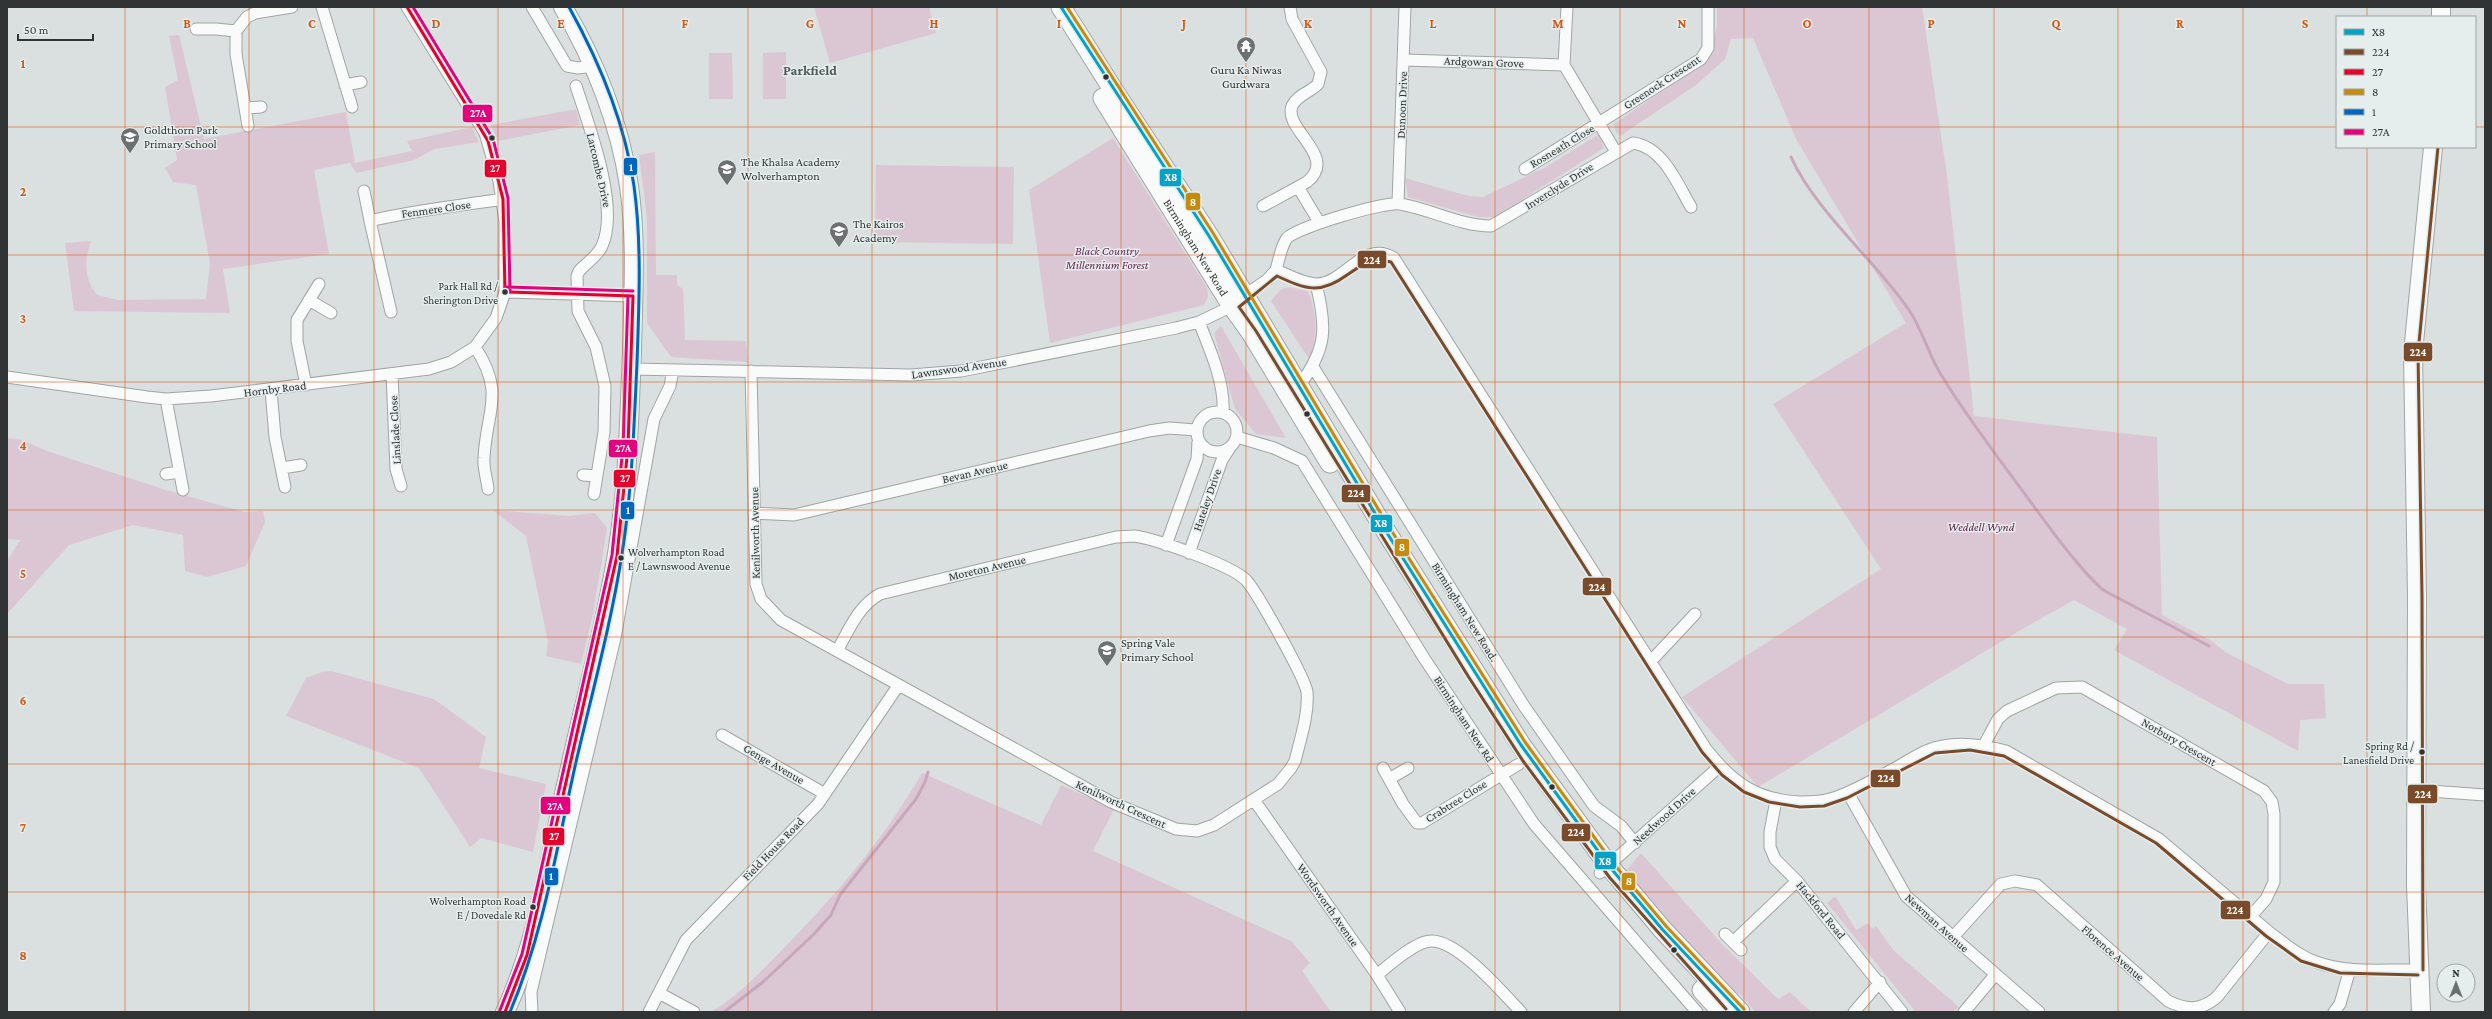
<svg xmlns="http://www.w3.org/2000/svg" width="2492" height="1019" font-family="'Crimson Pro',serif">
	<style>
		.green { fill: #dbc7d4 }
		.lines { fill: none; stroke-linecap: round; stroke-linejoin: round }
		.stream { stroke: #c8a6bb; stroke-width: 3 }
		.minor-casing { stroke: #a1a4a4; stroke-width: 13 }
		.primary-casing { stroke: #a1a4a4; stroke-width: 20 }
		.trunk-casing { stroke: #a1a4a4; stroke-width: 21 }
		.minor { stroke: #f9fafa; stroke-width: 11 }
		.primary { stroke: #f9fafa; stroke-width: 18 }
		.trunk { stroke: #f9fafa; stroke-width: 19 }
		.bus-1-casing { stroke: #e5eeed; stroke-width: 6 }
		.bus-2-casing { stroke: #e5eeed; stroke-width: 6 }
		.bus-3-casing { stroke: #e5eeed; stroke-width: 6 }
		.bus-4-casing { stroke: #e5eeed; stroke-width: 6 }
		.bus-5-casing { stroke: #e5eeed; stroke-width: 6 }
		.bus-6-casing { stroke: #e5eeed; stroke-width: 6 }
		.bus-1 { stroke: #02a3c6; stroke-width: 3 }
		.bus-2 { stroke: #7a4b2a; stroke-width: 3 }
		.bus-3 { stroke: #e4002b; stroke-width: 3 }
		.bus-4 { stroke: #c68a0d; stroke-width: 3 }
		.bus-5 { stroke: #0065bd; stroke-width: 3 }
		.bus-6 { stroke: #e5007d; stroke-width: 3 }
		.grid { fill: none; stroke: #d65510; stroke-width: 1; stroke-opacity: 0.55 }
		.bus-dot { fill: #313434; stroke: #e5eeed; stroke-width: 1.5 }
		.labels { text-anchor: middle; stroke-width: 3; stroke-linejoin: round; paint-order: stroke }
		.bus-label { font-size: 11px; fill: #313434; stroke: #e5eeed; text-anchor: end }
		.street-label { font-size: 12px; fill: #313434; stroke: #e5eeed }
		.poi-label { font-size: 12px; fill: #313434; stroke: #e5eeed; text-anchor: start }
		.park-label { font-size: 12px; font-style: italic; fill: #662851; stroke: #e5eeed }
		.quarter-label { font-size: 14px; font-weight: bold; fill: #515858; stroke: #e5eeed }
		.grid-label { font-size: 13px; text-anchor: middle; font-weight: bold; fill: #d65510; stroke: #e5eeed; stroke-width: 3; stroke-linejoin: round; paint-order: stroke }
		.line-badge { stroke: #e5eeed; stroke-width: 1.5 }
		.badge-label { font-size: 11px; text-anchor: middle; font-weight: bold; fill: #fff }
	</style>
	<rect width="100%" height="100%" fill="#dadfdf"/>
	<path class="green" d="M814,7H929L936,33L830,63Z
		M1717,7H1922L1947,176L1974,416L2157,437L2162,615L2212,641L2225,652L2288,684H2324L2326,718L2300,720L2298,751L2114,650L2127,629L2074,600L2024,628L1758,787L1682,697L1881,569L1773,404L1906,323L1796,139L1753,38L1731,39L1725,59L1696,85L1620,136L1616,132L1614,124L1708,60L1717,26Z
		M179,35L204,139L346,112L355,163L412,151L407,141L472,127L479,142L435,149L414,160L356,173L350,163L314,170L329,254L223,269L230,313L74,311L65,243L91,241C84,261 84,278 97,295L118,300L206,299L210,264L196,185L173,182L165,168L177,160L165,87L178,80L169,36Z
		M786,52V99H763V53Z
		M709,53H732L733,99H709Z
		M576,109L580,125L498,141L491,125Z
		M1599,134L1604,148L1494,217H1478L1408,197L1405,178L1468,196L1483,197L1546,167Z
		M1113,138L1207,288L1208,297L1204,305L1050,343L1029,190Z
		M655,152L656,275H677V285L683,289L685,340L746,341L748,362L671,357L647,323V218L639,155Z
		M876,165L1014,167L1013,244L875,242Z
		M1288,287L1308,291C1317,313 1318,337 1309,359L1271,301L1280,290Z
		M1221,326L1286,438L1256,434L1235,409L1214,333Z
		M7,438L21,440L50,452L166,490L244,512L263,511L265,522L246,566L207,577L185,571L183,535L133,525L69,545L7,614V561L20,540L7,539Z
		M493,510L569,516L595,513L607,528L593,614L581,664L546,656L548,642L526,536Z
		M331,671L434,699L486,737L479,768L546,784L533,852L481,838L470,847L419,768L286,716L306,678L322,672Z
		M927,772L929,776L1041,825L1061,785L1114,809L1093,851L1291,941L1310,963L1302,971L1331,1012H711C739,995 759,973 782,950C835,896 884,839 922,773L926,774Z
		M1641,853L1722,944L1778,999L1790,992L1811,1012H1755L1741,995L1723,984L1624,873Z
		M1835,896L1856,930L1868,923L1872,929L1876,926L1894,951L1959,1007L1952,1012L1915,1011L1827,903Z"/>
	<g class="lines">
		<path class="stream" d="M1791,157C1816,212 1875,260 1909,310C1922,329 1928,353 1940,373C1966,416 1997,456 2027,497C2051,529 2074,563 2103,590L2209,646
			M724,1012L763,982L814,934L831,915L840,895L916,799L925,782L928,772"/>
		<defs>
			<path id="minor" d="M322,7L352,107
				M532,7L567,66L578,68L593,66
				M1567,7L1564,65L1616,152
				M196,29H216L236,31
				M1404,60L1564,65
				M345,85L361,82
				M576,86C589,126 620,207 602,246C597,257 586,263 579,271L577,276L578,311L596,347L605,386L604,432L594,494
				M246,108L261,107
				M248,126L236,54V31L247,17L255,13L292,7
				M1525,169L1701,59L1708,48V7
				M1298,187L1319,222
				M364,191L370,221
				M1398,203L1405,7
				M1263,206L1307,182C1339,156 1283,130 1292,106C1297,95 1311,92 1318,84L1321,72L1292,19L1290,7
				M1276,270C1279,260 1281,246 1287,238C1298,227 1386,201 1400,204C1431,209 1460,226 1491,226L1633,143C1663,147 1677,183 1691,207
				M505,292L633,296
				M1245,295L1267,280L1276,270C1288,275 1304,284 1317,284C1346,283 1363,239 1394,258L1706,749C1732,782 1756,800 1800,802C1810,802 1821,802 1830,799C1851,793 1869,782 1888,772C1903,765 1919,752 1934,748C1959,741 1983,745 2006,751L2159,839L2269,932C2284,943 2299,956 2316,962C2348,974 2385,969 2418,970
				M309,300L331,313
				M391,312L370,221C414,210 459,206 503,199
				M1199,322C1210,350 1225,382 1223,413
				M475,347C506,394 486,411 484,458C483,468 487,479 488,489
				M1313,367L1524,706L1594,806L1621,826L1635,843
				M631,369L911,375L961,371L1176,328L1199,322L1232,306
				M751,371L756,584L761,599L781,620L1111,802L1176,829L1197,831L1214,825L1278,784L1291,768L1295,761C1300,740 1309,714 1307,692C1305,678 1257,592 1246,580C1231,565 1156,539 1134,536C1128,536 1122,537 1116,537L880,594C858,606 849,630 837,651
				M392,374L396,469L401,486
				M7,377L147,397L166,399L211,396L429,369L451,362L475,347L496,318L505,292V222L499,181L485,133L407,7
				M306,385L297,341V320L319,284
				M1299,386C1327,349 1327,327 1316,284
				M271,390L275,437L285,487
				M166,399L183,490
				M1197 432a20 20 0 1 1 40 0a20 20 0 1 1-40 0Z
				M1237,437L1274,448L1302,461L1424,658L1534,824L1697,1012
				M282,468L301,465
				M166,474L179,472
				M583,475L597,476
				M754,513L794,515L1149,431L1169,428L1196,430
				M1166,545L1197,459L1198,442
				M1189,553L1222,460L1229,449
				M1651,661L1695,614
				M722,735L825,794
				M1984,745L1998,719L2007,711L2056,688L2082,687L2264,791L2272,802L2274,814V882L2266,899L2251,916
				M1383,768L1403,804L1417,823H1422L1519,764
				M1389,779L1408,768
				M2416,790L2485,795
				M1848,793L1906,896L2039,1012
				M1254,800L1377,975L1400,1012
				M1776,800L1770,832V847L1775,859L1797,881L1902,1012
				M1600,873L1720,766
				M1725,934L1741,950
				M1953,937L2001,884L2015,881L2037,885L2168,1001C2186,1010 2201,1011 2217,997L2269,932
				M1734,941L1797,881
				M1377,975C1389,965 1416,941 1431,941C1458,940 1503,993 1521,1012
				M659,993L694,1012
				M532,1012L531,992L615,638L654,419L670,386L673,370
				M649,1012L686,940L818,804L898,686
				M1854,1012L1880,982
				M1964,1012L1995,975
				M2334,1012L2340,1004L2350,969"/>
			<path id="primary" d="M2441,17V7
				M505,1012C540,937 550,852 569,772C585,699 605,627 617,554C628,487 629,420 632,352C633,297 637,241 629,186C620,124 595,61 563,7
				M2421,1012L2416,885L2417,596L2413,353L2433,147"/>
			<g id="trunk">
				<path d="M1061,7L1112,88L1209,236L1382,525L1521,745L1609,866L1662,929L1740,1012"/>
				<path id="s1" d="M1103,98L1232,306L1252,334L1330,463"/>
				<path d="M1702,990L1722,1012"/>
			</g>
		</defs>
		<use href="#minor" class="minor-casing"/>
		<use href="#primary" class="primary-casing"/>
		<use href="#trunk" class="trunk-casing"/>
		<use href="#minor" class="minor"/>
		<use href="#primary" class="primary"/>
		<use href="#trunk" class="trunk"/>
		<defs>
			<path id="bus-1" d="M1061,7L1209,236L1382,525L1521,745L1609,866L1662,929L1740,1012"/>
			<path id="bus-2" d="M2423,970L2422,596L2418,353L2438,147
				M1726,1009L1610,878L1523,761L1468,676L1256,331L1239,307L1277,276C1305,289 1320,295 1347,275C1356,269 1364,263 1374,259L1391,262L1702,752L1722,775L1744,792L1769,802L1800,807L1824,806L1847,798L1935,753L1970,750L2004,756L2156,843L2266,936L2301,961L2340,973L2418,975"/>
			<path id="bus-3" d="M407,7L488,141L503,199L505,292
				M505,292L633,296
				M505,1012L527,955L617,556L628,447L633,296"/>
			<path id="bus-4" d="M1067,7L1213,233L1386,522L1525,742L1613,863L1666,926L1744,1009"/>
			<path id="bus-5" d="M510,1012C544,932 557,846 576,762C592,693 611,624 622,554C632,491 634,426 637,363C639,304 642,244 634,186C625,123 600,63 569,7"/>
			<path id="bus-6" d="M413,7L493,139L508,198L510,292
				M505,287L633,291
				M500,1010L522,954L612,555L623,447L628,296"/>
		</defs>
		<use href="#bus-1" class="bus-1-casing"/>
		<use href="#bus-2" class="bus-2-casing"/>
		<use href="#bus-3" class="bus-3-casing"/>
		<use href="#bus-4" class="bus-4-casing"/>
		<use href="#bus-5" class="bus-5-casing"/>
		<use href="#bus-6" class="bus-6-casing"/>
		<use href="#bus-1" class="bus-1"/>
		<use href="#bus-2" class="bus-2"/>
		<use href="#bus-3" class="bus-3"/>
		<use href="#bus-4" class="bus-4"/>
		<use href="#bus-5" class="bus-5"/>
		<use href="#bus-6" class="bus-6"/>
	</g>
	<path class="grid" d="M125,7V1012M249,7V1012M374,7V1012M498,7V1012M623,7V1012M748,7V1012M872,7V1012M997,7V1012M1121,7V1012M1246,7V1012M1371,7V1012M1495,7V1012M1620,7V1012M1744,7V1012M1869,7V1012M1994,7V1012M2118,7V1012M2243,7V1012M2367,7V17M7,127H2337M2475,127H2485M2367,147V1012M7,255H2485M7,382H2485M7,510H2485M7,637H2485M7,764H2485M7,892H2485"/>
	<defs>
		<symbol id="temple-pin" viewBox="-11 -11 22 30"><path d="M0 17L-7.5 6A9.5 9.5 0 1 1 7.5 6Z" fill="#6c7070" stroke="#e5eeed"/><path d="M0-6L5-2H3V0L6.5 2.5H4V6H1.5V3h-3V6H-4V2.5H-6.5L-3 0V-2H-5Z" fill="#fff"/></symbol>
		<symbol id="school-pin" viewBox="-11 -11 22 30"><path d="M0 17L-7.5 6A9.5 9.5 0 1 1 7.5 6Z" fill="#6c7070" stroke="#e5eeed"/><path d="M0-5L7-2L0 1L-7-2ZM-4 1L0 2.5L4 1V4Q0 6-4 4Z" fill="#fff"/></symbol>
	</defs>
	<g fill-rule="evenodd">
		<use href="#temple-pin" x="1235" y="35" width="22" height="30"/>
		<use href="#school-pin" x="119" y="126" width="22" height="30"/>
		<use href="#school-pin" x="716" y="158" width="22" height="30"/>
		<use href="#school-pin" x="828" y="220" width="22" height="30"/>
		<use href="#school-pin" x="1096" y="639" width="22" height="30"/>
	</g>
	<g class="bus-dot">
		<circle cx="1106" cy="77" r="3.5"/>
		<circle cx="492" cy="138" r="3.5"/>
		<circle cx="505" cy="292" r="3.5"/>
		<circle cx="1307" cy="414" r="3.5"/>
		<circle cx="621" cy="558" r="3.5"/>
		<circle cx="2422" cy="752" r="3.5"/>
		<circle cx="1552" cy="787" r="3.5"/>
		<circle cx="533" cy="907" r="3.5"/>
		<circle cx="1674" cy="950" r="3.5"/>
	</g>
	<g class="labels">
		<g class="bus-label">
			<text x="498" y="290">Park Hall Rd /<tspan x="498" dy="14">Sherington Drive</tspan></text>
			<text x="628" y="556" text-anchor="start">Wolverhampton Road<tspan x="628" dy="14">E / Lawnswood Avenue</tspan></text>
			<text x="2414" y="750">Spring Rd /<tspan x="2414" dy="14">Lanesfield Drive</tspan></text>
			<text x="526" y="905">Wolverhampton Road<tspan x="526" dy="14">E / Dovedale Rd</tspan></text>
		</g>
		<g class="street-label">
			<text transform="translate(1484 62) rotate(2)" y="4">Ardgowan Grove</text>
			<text transform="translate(1662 82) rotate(-33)" y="4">Greenock Crescent</text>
			<text transform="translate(1402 105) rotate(-88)" y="4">Dunoon Drive</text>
			<text transform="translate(1562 146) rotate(-31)" y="4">Rosneath Close</text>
			<text transform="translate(599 170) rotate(77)" y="4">Larcombe Drive</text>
			<text transform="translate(1559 186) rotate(-32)" y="4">Inverclyde Drive</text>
			<text transform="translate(436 209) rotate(-8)" y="4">Fenmere Close</text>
			<text dy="4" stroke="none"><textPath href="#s1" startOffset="176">Birmingham New Road</textPath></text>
			<text transform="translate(959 368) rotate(-8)" y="4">Lawnswood Avenue</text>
			<text transform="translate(275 389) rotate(-7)" y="4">Hornby Road</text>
			<text transform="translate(395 430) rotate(-93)" y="4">Linslade Close</text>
			<text transform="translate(975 472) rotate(-13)" y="4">Bevan Avenue</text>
			<text transform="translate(1207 500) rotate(-71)" y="4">Hateley Drive</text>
			<text transform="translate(755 533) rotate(-91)" y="4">Kenilworth Avenue</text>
			<text transform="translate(987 568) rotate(-13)" y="4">Moreton Avenue</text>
			<text transform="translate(1465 612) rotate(58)" y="4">Birmingham New Road.</text>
			<text transform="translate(1464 719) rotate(57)" y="4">Birmingham New Rd</text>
			<text transform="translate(2179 742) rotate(30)" y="4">Norbury Crescent</text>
			<text transform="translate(774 764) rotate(30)" y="4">Genge Avenue</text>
			<text transform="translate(1456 801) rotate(-32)" y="4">Crabtree Close</text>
			<text transform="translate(1121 804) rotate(25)" y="4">Kenilworth Crescent</text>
			<text transform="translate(1664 816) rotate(-42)" y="4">Needwood Drive</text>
			<text transform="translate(773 849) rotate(-46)" y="4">Field House Road</text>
			<text transform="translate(1328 905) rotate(55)" y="4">Wordsworth Avenue</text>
			<text transform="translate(1821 910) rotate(51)" y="4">Hackford Road</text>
			<text transform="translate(1937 923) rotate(42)" y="4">Newman Avenue</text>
			<text transform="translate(2113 953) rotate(41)" y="4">Florence Avenue</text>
		</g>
		<g class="poi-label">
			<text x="1246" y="74" text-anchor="middle">Guru Ka Niwas<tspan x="1246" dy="14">Gurdwara</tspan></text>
			<text x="144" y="134">Goldthorn Park<tspan x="144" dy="14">Primary School</tspan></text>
			<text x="741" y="166">The Khalsa Academy<tspan x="741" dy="14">Wolverhampton</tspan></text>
			<text x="853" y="228">The Kairos<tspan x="853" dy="14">Academy</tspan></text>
			<text x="1121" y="647">Spring Vale<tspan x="1121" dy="14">Primary School</tspan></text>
		</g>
		<g class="park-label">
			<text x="1107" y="255">Black Country<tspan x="1107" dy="14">Millennium Forest</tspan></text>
			<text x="1981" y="531">Weddell Wynd</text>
		</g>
		<g class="quarter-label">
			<text x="810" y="75">Parkfield</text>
		</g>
	</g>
	<g class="grid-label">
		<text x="187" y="28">B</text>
		<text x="312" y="28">C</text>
		<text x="436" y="28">D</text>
		<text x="561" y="28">E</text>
		<text x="685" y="28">F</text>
		<text x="810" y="28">G</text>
		<text x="934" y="28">H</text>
		<text x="1059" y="28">I</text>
		<text x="1184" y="28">J</text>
		<text x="1308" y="28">K</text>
		<text x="1433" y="28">L</text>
		<text x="1558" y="28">M</text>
		<text x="1682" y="28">N</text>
		<text x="1807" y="28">O</text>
		<text x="1931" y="28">P</text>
		<text x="2056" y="28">Q</text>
		<text x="2180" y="28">R</text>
		<text x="2305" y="28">S</text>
		<text x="23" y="68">1</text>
		<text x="23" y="196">2</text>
		<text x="23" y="323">3</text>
		<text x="23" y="450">4</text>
		<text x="23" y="578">5</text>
		<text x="23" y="705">6</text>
		<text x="23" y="832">7</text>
		<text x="23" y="960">8</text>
	</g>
	<g class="line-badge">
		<rect x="462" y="104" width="31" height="19" rx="4" fill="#e5007d"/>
		<rect x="623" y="157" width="15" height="19" rx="4" fill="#0065bd"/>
		<rect x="484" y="159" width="23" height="19" rx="4" fill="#e4002b"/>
		<rect x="1159" y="168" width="23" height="19" rx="4" fill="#02a3c6"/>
		<rect x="1185" y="192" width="16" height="19" rx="4" fill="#c68a0d"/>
		<rect x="1357" y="250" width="30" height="19" rx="4" fill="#7a4b2a"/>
		<rect x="2403" y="342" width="30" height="20" rx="4" fill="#7a4b2a"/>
		<rect x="608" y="439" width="30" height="19" rx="4" fill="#e5007d"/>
		<rect x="613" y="469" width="23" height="19" rx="4" fill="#e4002b"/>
		<rect x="1341" y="484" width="30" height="19" rx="4" fill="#7a4b2a"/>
		<rect x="620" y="501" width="15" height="19" rx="4" fill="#0065bd"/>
		<rect x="1370" y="514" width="23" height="19" rx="4" fill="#02a3c6"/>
		<rect x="1394" y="538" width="16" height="19" rx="4" fill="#c68a0d"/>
		<rect x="1582" y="577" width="30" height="19" rx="4" fill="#7a4b2a"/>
		<rect x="1870" y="769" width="31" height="19" rx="4" fill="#7a4b2a"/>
		<rect x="2407" y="784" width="31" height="20" rx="4" fill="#7a4b2a"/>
		<rect x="540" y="796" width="31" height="19" rx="4" fill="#e5007d"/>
		<rect x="1561" y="823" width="30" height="19" rx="4" fill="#7a4b2a"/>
		<rect x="542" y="827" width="23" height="19" rx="4" fill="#e4002b"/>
		<rect x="1594" y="851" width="23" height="19" rx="4" fill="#02a3c6"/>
		<rect x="544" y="867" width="15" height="19" rx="4" fill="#0065bd"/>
		<rect x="1621" y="872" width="15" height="19" rx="4" fill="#c68a0d"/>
		<rect x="2220" y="900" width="31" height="20" rx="4" fill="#7a4b2a"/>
	</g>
	<g class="badge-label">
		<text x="478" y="117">27A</text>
		<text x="631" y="171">1</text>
		<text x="495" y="172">27</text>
		<text x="1171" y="181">X8</text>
		<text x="1193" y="206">8</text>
		<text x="1372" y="264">224</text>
		<text x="2418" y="356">224</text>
		<text x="623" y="452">27A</text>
		<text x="625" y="482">27</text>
		<text x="1356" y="497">224</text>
		<text x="628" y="514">1</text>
		<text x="1381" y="527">X8</text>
		<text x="1402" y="551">8</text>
		<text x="1597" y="591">224</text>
		<text x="1886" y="782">224</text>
		<text x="2423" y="798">224</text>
		<text x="555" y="810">27A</text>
		<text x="1576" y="836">224</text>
		<text x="554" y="840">27</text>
		<text x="1605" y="865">X8</text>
		<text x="551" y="880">1</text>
		<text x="1629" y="885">8</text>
		<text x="2235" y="914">224</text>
	</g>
	<rect width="2492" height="1019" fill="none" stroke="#313434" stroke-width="16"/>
	<rect x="2336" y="16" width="140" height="132" fill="#e5eeed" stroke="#9da4a3"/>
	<rect x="2344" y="29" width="20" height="6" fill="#02a3c6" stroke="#9da4a3"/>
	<text x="2372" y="36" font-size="12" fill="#313434">X8</text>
	<rect x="2344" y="49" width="20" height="6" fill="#7a4b2a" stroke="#9da4a3"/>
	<text x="2372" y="56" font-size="12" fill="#313434">224</text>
	<rect x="2344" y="69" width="20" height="6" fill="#e4002b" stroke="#9da4a3"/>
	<text x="2372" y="76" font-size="12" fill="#313434">27</text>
	<rect x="2344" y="89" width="20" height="6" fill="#c68a0d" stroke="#9da4a3"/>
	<text x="2372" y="96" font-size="12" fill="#313434">8</text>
	<rect x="2344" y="109" width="20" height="6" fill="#0065bd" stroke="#9da4a3"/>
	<text x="2372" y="116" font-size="12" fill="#313434">1</text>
	<rect x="2344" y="129" width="20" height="6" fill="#e5007d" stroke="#9da4a3"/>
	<text x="2372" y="136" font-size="12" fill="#313434">27A</text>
	<g transform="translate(2456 983)"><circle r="19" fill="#e5eeed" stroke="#9da4a3"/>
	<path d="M0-3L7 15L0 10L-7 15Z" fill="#6c7070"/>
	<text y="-6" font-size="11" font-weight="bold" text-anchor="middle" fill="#313434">N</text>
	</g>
	<path d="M18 34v6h75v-6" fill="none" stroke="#313434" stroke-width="2"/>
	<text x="24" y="34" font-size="12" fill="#313434" stroke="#e5eeed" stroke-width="3" paint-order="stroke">50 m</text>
</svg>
